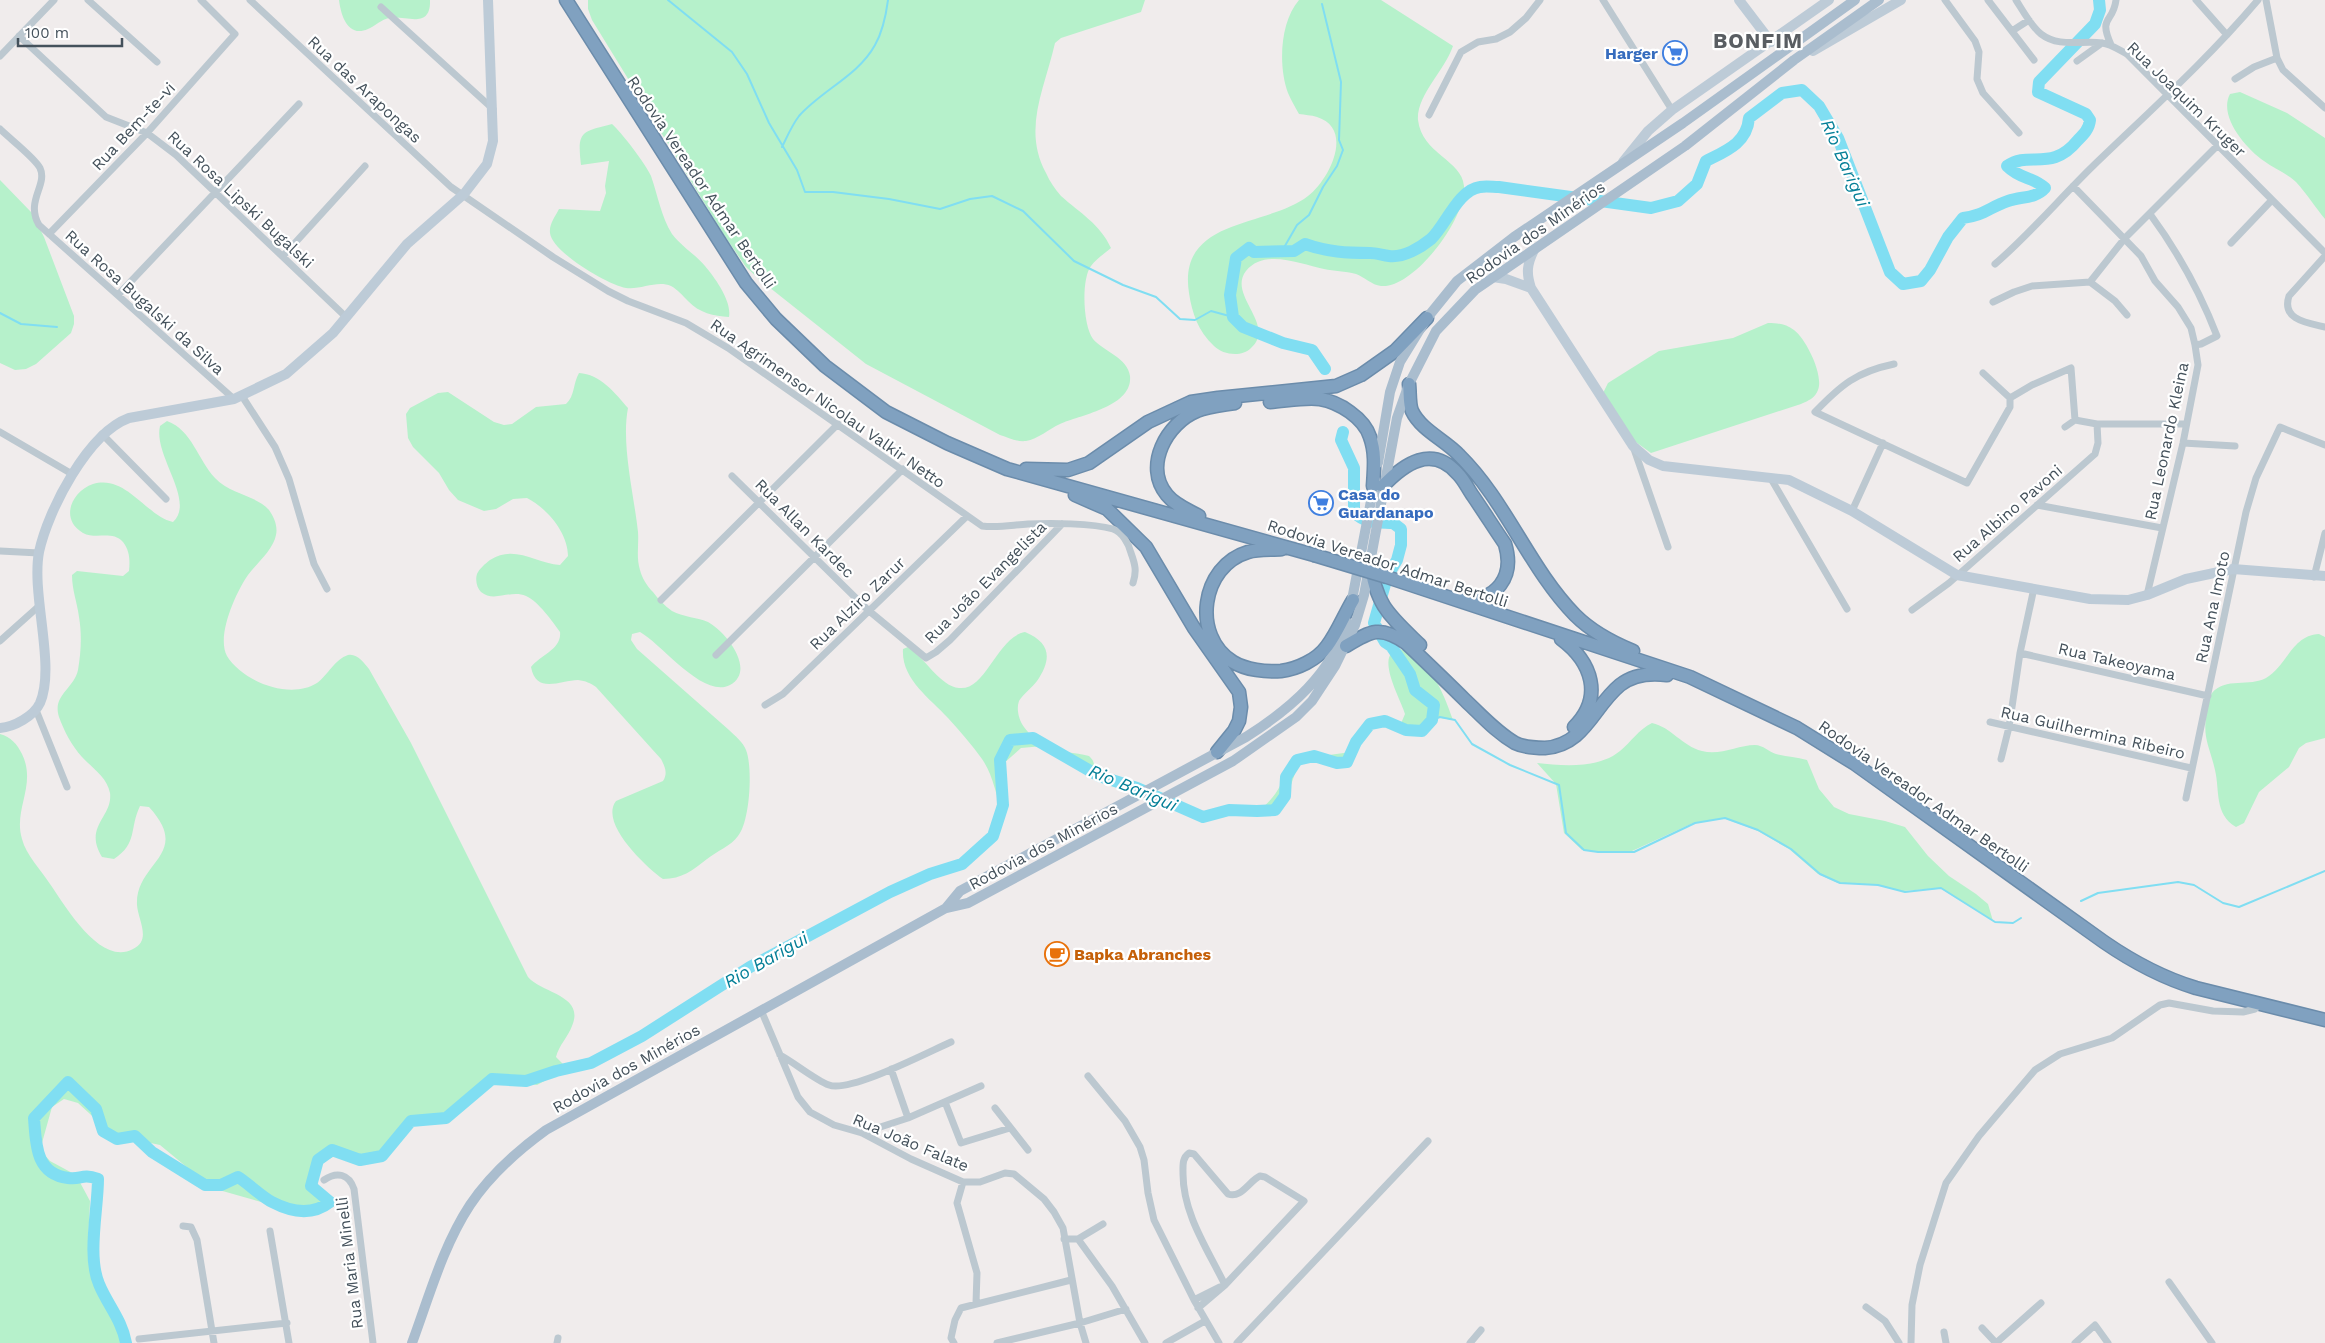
<svg xmlns="http://www.w3.org/2000/svg" width="2325" height="1343" font-family="'Work Sans',sans-serif">
	<style>
		.green { fill: #b6f1cb }
		.lines { fill: none; stroke-linecap: round; stroke-linejoin: round }
		.stream { stroke: #80def2; stroke-width: 2 }
		.river { stroke: #80def2; stroke-width: 12 }
		.highway-casing { stroke: #6b8cab; stroke-width: 15 }
		.street { stroke: #bcc8d0; stroke-width: 7 }
		.secondary { stroke: #bdcbd7; stroke-width: 10 }
		.primary { stroke: #aabdce; stroke-width: 10 }
		.highway { stroke: #80a1c0; stroke-width: 12 }
		.highway-bridge-casing { stroke: #6b8cab; stroke-width: 15; stroke-linecap: butt }
		.highway-bridge { stroke: #80a1c0; stroke-width: 12 }
		.labels { text-anchor: middle; stroke-width: 4.5; stroke-linejoin: round; paint-order: stroke }
		.shop-label { font-size: 16px; font-weight: bold; fill: #366cbe; stroke: #fff; text-anchor: end }
		.street-label { font-size: 16px; fill: #44515b; stroke: #fff }
		.food-label { font-size: 16px; font-weight: bold; fill: #c56008; stroke: #fff; text-anchor: start }
		.water-label { font-size: 18px; font-style: italic; fill: #047f97; stroke: #fff }
		.district-label { font-size: 21px; font-weight: bold; letter-spacing: 1px; fill: #595d62; stroke: #fff }
	</style>
	<rect width="100%" height="100%" fill="#f0ecec"/>
	<path class="green" d="M339,0H430C431,30 406,15 389,18C382,19 375,26 368,29C348,38 341,16 339,0Z
		M588,0H1145L1141,12L1061,38L1055,43C1045,88 1022,129 1046,173C1050,182 1055,189 1061,196C1080,213 1100,224 1111,248C1104,254 1096,259 1091,266C1081,279 1083,326 1093,339C1103,351 1128,358 1130,376C1133,407 1079,415 1060,424C1049,429 1038,439 1026,441C1017,442 1009,438 1000,435L866,364L760,280L746,267L724,235L592,20L588,9Z
		M1299,0H1381L1453,46C1445,70 1416,96 1418,120C1422,154 1462,160 1464,186C1467,217 1414,289 1381,286C1372,285 1364,277 1356,274C1345,271 1334,271 1324,269C1301,264 1264,248 1246,271C1227,295 1277,325 1251,348C1247,352 1241,354 1235,354C1227,354 1219,351 1214,346C1198,331 1192,313 1189,293C1177,217 1267,228 1308,196C1329,180 1355,129 1317,117C1311,115 1305,115 1299,114C1295,107 1291,100 1288,93C1278,66 1280,22 1299,0Z
		M2240,92L2287,113L2325,138V219C2315,207 2307,194 2296,182C2287,173 2274,169 2264,161C2246,149 2218,116 2230,94Z
		M612,124C621,132 646,164 651,176C658,196 661,216 672,234C682,247 695,254 705,266C715,278 732,301 729,317C714,316 699,313 688,301C683,296 677,289 671,286C657,280 641,290 626,288C608,285 552,252 550,233C549,224 555,217 559,209L600,211L606,193L605,186L609,161L581,165C577,131 581,132 612,124Z
		M0,180L32,213L44,237L74,316V324L71,333L36,364L26,369L15,370L0,363Z
		M1768,323C1778,323 1786,324 1794,330C1806,339 1824,375 1818,390C1815,398 1808,401 1801,404L1651,453L1633,440L1603,393L1608,383L1659,351L1733,338Z
		M579,373C600,374 615,393 628,408C621,444 634,495 638,532C639,545 636,557 640,570C642,578 647,586 653,592C658,599 665,606 672,611C683,617 696,617 708,622C725,631 757,670 730,685C703,699 662,644 640,632L632,634L631,640L637,649L729,730C735,736 743,742 746,750C753,767 750,822 738,836C731,846 717,851 707,859C693,870 682,879 663,879C646,867 599,823 616,801L663,781C668,773 665,767 661,759L596,687C590,683 586,681 578,680C561,680 536,695 531,667C540,655 562,649 560,632C552,621 539,602 526,596C511,589 494,603 481,592C477,588 475,580 477,574C479,569 485,564 490,560C514,544 536,563 560,565L568,556C568,533 547,508 527,498L513,499L496,509L484,511L458,500L449,490L439,473L413,447L408,438L406,414L410,408L438,393L448,392L494,422L504,425L512,424L536,407L566,404C575,396 573,383 579,373Z
		M167,421C192,430 198,460 215,478C231,495 256,495 269,510C274,517 278,526 276,535C273,550 257,563 248,575C236,592 216,636 227,656C243,682 290,700 317,683C328,675 335,659 348,655C357,653 364,663 369,669L411,743L528,977C543,994 585,995 572,1026C568,1037 559,1045 556,1057L563,1064L574,1065L537,1085L506,1080L491,1086L460,1111L409,1126L383,1155L369,1163L340,1153L320,1164L313,1175L323,1194L324,1201L311,1208L293,1211L212,1188L160,1145L113,1135L78,1103L64,1099L52,1107L40,1150L50,1161L76,1175L90,1201L88,1243L98,1288L125,1343H0V734C11,737 17,744 22,754C37,785 13,809 22,839C26,855 41,870 50,884C65,905 100,967 133,949C152,940 138,920 137,905C135,862 193,855 149,807L140,806C129,829 138,843 114,859L102,857C83,826 113,817 110,793C107,777 92,768 82,757C72,746 64,731 59,717C52,695 74,689 78,670C81,653 82,634 79,617C77,602 72,590 72,575L77,571L123,576L129,571C130,561 130,551 123,542C112,530 96,540 83,533C59,519 72,491 93,484C126,474 146,516 173,522C196,501 153,455 160,426Z
		M1025,632C1051,643 1052,659 1037,681C1032,688 1023,694 1019,701C1016,709 1019,720 1024,727C1030,735 1038,744 1047,747C1060,753 1075,752 1089,756C1096,762 1095,769 1092,777L1043,746L1021,748L1003,764L1005,810L1004,813C995,796 994,776 982,759C972,745 960,731 948,718C930,698 901,679 903,649L908,647C924,657 941,687 959,688C986,691 997,637 1025,632Z
		M2319,634L2325,637V738L2306,743L2299,748L2289,767L2259,792L2244,823L2236,827C2214,814 2220,791 2215,770C2209,744 2202,738 2207,711C2208,704 2208,698 2212,693C2225,677 2250,687 2266,678C2287,666 2292,635 2319,634Z
		M1400,649C1430,658 1443,692 1453,720L1434,717L1420,730L1399,728L1405,714C1401,699 1373,653 1400,649Z
		M1652,723C1671,727 1682,746 1702,751C1720,756 1738,745 1755,745C1763,745 1769,752 1776,754C1787,757 1796,757 1807,760L1819,789L1834,807L1849,814L1885,821L1905,827L1928,856L1949,876L1976,894L1988,904L1993,921L1940,888L1903,891L1876,885L1838,883L1818,874L1789,849L1756,830L1723,818L1693,823L1632,851L1596,852L1582,850L1564,833L1556,784L1537,763C1563,766 1598,769 1620,751C1632,741 1638,730 1652,723Z
		M1309,752L1329,755L1351,752L1345,762L1314,758L1299,762L1286,799L1275,810L1259,811C1267,804 1275,796 1280,786C1290,768 1284,757 1309,752Z"/>
	<g class="lines">
		<path class="stream" d="M668,0L732,52L747,74L769,123L797,170L805,192H833L889,199L940,209L970,199L992,196L1023,211L1074,261L1123,285L1156,297L1180,319L1195,320L1211,311L1233,317
			M782,147C787,137 792,125 799,116C822,90 858,76 875,45C883,31 886,15 888,0
			M1282,251L1297,225L1309,215L1323,187L1337,166L1343,150L1339,140L1341,82L1322,4
			M0,313L21,324L57,327
			M1432,720L1440,717L1455,720L1472,744L1510,765L1559,785L1566,833L1584,850L1598,852H1634L1695,823L1725,818L1758,830L1791,849L1820,874L1840,883L1878,885L1905,892L1941,888L1995,922L2013,923L2021,918
			M2081,901L2098,893L2178,882L2194,885L2223,903L2239,907L2325,871"/>
		<path class="river" d="M1325,369L1312,350L1283,343L1243,327L1233,317L1230,295L1236,258L1249,248L1254,252L1294,251L1305,244C1327,252 1347,253 1370,253C1376,253 1382,255 1389,256C1403,258 1420,248 1431,239C1446,225 1458,190 1480,187C1486,186 1493,187 1499,187L1651,208L1678,201L1697,184L1706,161C1726,151 1747,143 1749,118L1782,93L1802,90L1819,106L1838,138L1890,272L1903,284L1921,281L1930,270L1948,237L1963,218C1983,216 1990,207 2008,201C2022,196 2035,199 2045,188C2032,176 2021,180 2007,166C2030,150 2051,173 2078,140C2084,134 2089,129 2090,120L2086,114L2038,92L2039,82L2095,24L2100,10L2099,0
			M126,1343C122,1320 107,1304 99,1284C87,1256 98,1209 98,1179C81,1173 82,1180 68,1178C35,1174 36,1143 34,1118L68,1082L96,1109L103,1131L117,1139L135,1136L152,1152L205,1185H221L238,1177C249,1184 262,1197 272,1202C291,1212 312,1216 330,1202L311,1186L318,1160L332,1150L360,1160L382,1156L411,1121L446,1118L492,1079L526,1081L556,1071L591,1063L642,1036L750,967L890,892L930,874L962,864L993,836L1003,805L1000,760L1010,740L1033,738L1099,776L1137,788L1203,817L1229,810L1257,811L1275,810L1285,796L1286,777L1297,760L1314,756L1337,763L1347,762L1356,742L1370,724L1385,721L1406,730L1422,731L1432,720L1434,705L1415,690L1410,674L1391,646L1385,642L1374,623L1387,577L1397,560L1401,545V529L1393,523C1378,522 1365,524 1354,512V468L1341,440L1343,432"/>
		<defs>
			<path id="highway" d="M566,0L746,283L776,319L825,366L886,412L947,443L1007,469L1314,555
				M1409,384C1410,392 1409,404 1412,411C1421,430 1445,440 1459,455C1506,501 1529,568 1575,615C1592,632 1611,642 1633,651
				M1270,402C1286,401 1304,397 1320,399C1339,402 1364,418 1370,437C1376,453 1374,470 1373,486
				M1026,469L1068,470L1089,463L1148,422L1191,402L1218,398L1336,386L1361,375L1395,351L1427,318
				M1383,486C1404,464 1432,444 1458,474C1464,480 1468,489 1473,496C1484,512 1494,528 1505,544C1515,577 1497,601 1462,600
				M1075,495L1107,509L1146,547L1194,628L1239,692L1241,707L1239,721L1234,731L1217,752
				M1199,516C1188,510 1175,505 1167,495C1143,466 1167,423 1197,411C1208,406 1223,405 1235,403
				M1282,549C1271,550 1258,549 1248,552C1201,566 1191,636 1233,662C1246,670 1266,672 1281,671C1297,669 1317,660 1327,646C1337,633 1344,615 1353,600
				M1370,561C1376,606 1389,615 1420,645
				M1387,577L1690,677L1797,728L1855,764L2104,942C2133,962 2163,978 2196,988L2325,1020
				M1561,639C1592,662 1604,697 1574,727
				M1346,646C1371,631 1380,625 1406,643C1426,662 1446,681 1466,701C1482,716 1496,732 1515,743C1523,747 1535,748 1545,748C1585,745 1593,707 1620,685C1634,674 1651,673 1667,675"/>
		</defs>
		<use href="#highway" class="highway-casing"/>
		<path class="street" d="M88,0L157,62
			M250,0L451,187L553,257L608,291L628,301L686,323L728,348L982,526C998,528 1012,525 1028,524C1050,523 1092,523 1113,529C1122,532 1129,544 1131,553C1135,564 1137,571 1133,583
			M1603,0L1672,110
			M1945,0L1975,41L1979,52L1977,79L1983,93L2019,133
			M1988,0L2034,60
			M2016,0C2023,11 2031,26 2041,34C2059,48 2082,40 2102,43C2111,44 2119,50 2127,54L2325,253
			M2196,0L2227,35
			M2266,0L2277,58L2283,70L2325,108
			M381,7L493,109
			M2012,31L2029,20
			M19,36L106,117L147,133L176,155L346,317
			M2111,45C2098,15 2113,24 2116,0
			M0,56L54,0
			M2077,61L2102,43
			M2235,79L2254,67L2277,58
			M1429,115L1461,52L1478,42L1496,39L1510,32L1526,18L1540,0
			M0,129C9,138 35,158 40,168C48,185 25,201 39,225L234,399
			M2073,186L2141,256L2155,281L2178,307L2191,328L2195,345L2198,365L2183,443L2147,595
			M2150,214C2178,252 2200,292 2217,336L2201,344L2195,345
			M49,234L147,133L235,34L201,0
			M2231,243L2271,201
			M283,256L365,166
			M2325,256L2289,296C2281,320 2308,323 2325,327
			M1995,264C2030,234 2061,197 2094,165C2150,111 2208,59 2258,0
			M2090,282L2115,301L2127,315
			M118,295L299,104
			M1993,302L2014,292L2032,286L2090,282L2125,238L2217,146
			M1894,364C1856,372 1841,385 1815,412L1967,483L2010,407V398L1983,373
			M242,396L275,447L289,479L314,564L327,589
			M2010,398L2032,385L2071,368L2075,420
			M2065,427L2075,420L2097,424H2185
			M0,432L72,474
			M102,434L166,499
			M2183,443L2235,446
			M1634,449L1668,547
			M732,476L868,610L926,658L936,652L950,640L1062,524
			M1770,477L1847,609
			M2037,505L2162,528
			M1852,511L1883,443
			M0,551L39,553
			M2314,577L2325,533
			M661,600L838,424
			M1912,610L1949,583L2095,454L2098,443L2097,424
			M0,641L39,606
			M2020,653L2208,696
			M716,655L903,469
			M765,705L783,694L966,517
			M36,710L67,787
			M1990,722L2191,768
			M2001,759L2009,727L2020,653L2034,588
			M2186,798L2246,512L2256,478L2280,427L2325,445
			M761,1010L798,1097L810,1112L834,1125L862,1133L911,1159L963,1182H980L1005,1173L1014,1174L1044,1199L1054,1212L1063,1228L1080,1323L1086,1343
			M780,1055C795,1063 815,1080 829,1085C850,1093 928,1052 951,1042
			M891,1069L908,1118
			M1088,1076L1125,1121L1140,1147L1144,1160L1148,1193L1154,1220L1194,1300L1219,1343
			M945,1102L961,1143L1010,1128
			M995,1108L1028,1150
			M862,1133L908,1118L981,1086
			M324,1180C337,1171 349,1174 354,1189L373,1343
			M963,1182L957,1203L977,1273L976,1303
			M183,1226L191,1227L197,1240L214,1343
			M270,1231L289,1343
			M1064,1239H1078L1112,1286L1145,1343
			M1078,1239L1103,1224
			M2169,1282L2212,1343
			M1194,1300L1220,1287
			M1866,1307L1885,1321L1899,1343
			M1198,1308L1225,1285L1304,1201L1265,1177L1260,1176C1249,1181 1241,1199 1228,1194L1194,1154L1189,1153C1182,1158 1183,1165 1183,1174C1183,1214 1208,1250 1225,1285
			M1982,1328L1996,1343
			M1944,1332L1946,1343
			M139,1339L287,1323
			M557,1343L558,1338
			M954,1343L951,1338L955,1320L961,1308L1071,1280
			M997,1343L1080,1323L1126,1309
			M1166,1343L1205,1321
			M1237,1343L1428,1141
			M1470,1343L1481,1330
			M1911,1343L1912,1305L1920,1265L1946,1183L1979,1136L2035,1070L2060,1054L2112,1038L2160,1005L2169,1003L2213,1011L2243,1012L2255,1009L2260,1004
			M1996,1343L2041,1303
			M2075,1343L2095,1325L2108,1343"/>
		<path class="secondary" d="M1739,0L1771,42
			M1813,51L1901,0
			M1623,162L1648,131L1672,110L1829,0
			M1534,250C1527,264 1526,273 1531,288L1633,446L1649,460L1663,466L1789,480L1852,511L1957,575L2090,599L2128,600L2147,595L2186,579L2233,569L2325,576
			M1493,277L1506,279L1531,288
			M0,728C14,727 34,716 40,703C56,666 31,595 39,552C48,510 88,433 129,418L234,399L286,374L333,333L407,244L464,194L487,164L493,141L488,0"/>
		<path class="primary" d="M1378,463L1390,392L1400,362L1427,318L1457,281L1514,237L1683,123L1855,0
			M1351,605L1375,480
			M946,908L960,891L1246,737C1290,709 1332,674 1347,622
			M412,1343C429,1297 443,1246 470,1205C490,1175 517,1151 546,1130L946,908L968,903L1233,761L1296,717L1312,701L1335,666L1355,625L1364,595L1397,418L1409,384L1436,331L1475,290L1685,146L1794,60L1879,0"/>
		<use href="#highway" class="highway"/>
		<defs>
			<path id="highway-bridge" d="M1314,555L1387,577"/>
		</defs>
		<use href="#highway-bridge" class="highway-bridge-casing"/>
		<use href="#highway-bridge" class="highway-bridge"/>
	</g>
	<defs>
		<symbol id="supermarket-ring" viewBox="-11 -11 22 22"><circle r="9.5" fill="#fff" stroke="#3f7fe0" stroke-width="1.5"/><path d="M-6-5.5h2.5l.6 2H6L4.5 2H-2.5L-4.4-4H-6ZM-1.5 3.2a1.3 1.3 0 1 0 .1 0ZM3 3.2a1.3 1.3 0 1 0 .1 0Z" fill="#3f7fe0"/></symbol>
		<symbol id="cafe-ring" viewBox="-11 -11 22 22"><circle r="9.5" fill="#fff" stroke="#e8710a" stroke-width="1.5"/><path d="M-5.5-4.5H6V0H3Q3 3.5 0 3.5H-2.5Q-5.5 3.5-5.5 0ZM3-3.2v2h1.7v-2ZM-6 4.5H4V6H-6Z" fill="#e8710a"/></symbol>
	</defs>
	<g fill-rule="evenodd">
		<use href="#supermarket-ring" x="1661" y="39" width="28" height="28"/>
		<use href="#supermarket-ring" x="1307" y="489" width="28" height="28"/>
		<use href="#cafe-ring" x="1043" y="940" width="28" height="28"/>
	</g>
	<g class="labels">
		<g class="shop-label">
			<text x="1658" y="59">Harger</text>
			<text x="1338" y="500" text-anchor="start">Casa do<tspan x="1338" dy="18">Guardanapo</tspan></text>
		</g>
		<g class="street-label">
			<text transform="translate(365 89) rotate(43)" y="6">Rua das Arapongas</text>
			<text transform="translate(2187 99) rotate(44)" y="6">Rua Joaquim Kruger</text>
			<text transform="translate(133 126) rotate(-47)" y="6">Rua Bem-te-vi</text>
			<text transform="translate(702 182) rotate(56)" y="6">Rodovia Vereador Admar Bertolli</text>
			<text transform="translate(241 199) rotate(43)" y="6">Rua Rosa Lipski Bugalski</text>
			<text transform="translate(1535 232) rotate(-35)" y="6">Rodovia dos Minérios</text>
			<text transform="translate(145 302) rotate(42)" y="6">Rua Rosa Bugalski da Silva</text>
			<text transform="translate(828 403) rotate(35)" y="6">Rua Agrimensor Nicolau Valkir Netto</text>
			<text transform="translate(2166 441) rotate(-78)" y="6">Rua Leonardo Kleina</text>
			<text transform="translate(2007 513) rotate(-41)" y="6">Rua Albino Pavoni</text>
			<text transform="translate(805 528) rotate(45)" y="6">Rua Allan Kardec</text>
			<text transform="translate(1388 563) rotate(18)" y="6">Rodovia Vereador Admar Bertolli</text>
			<text transform="translate(985 582) rotate(-45)" y="6">Rua João Evangelista</text>
			<text transform="translate(857 603) rotate(-44)" y="6">Rua Alziro Zarur</text>
			<text transform="translate(2212 607) rotate(-78)" y="6">Rua Ana Imoto</text>
			<text transform="translate(2117 661) rotate(13)" y="6">Rua Takeoyama</text>
			<text transform="translate(2093 732) rotate(13)" y="6">Rua Guilhermina Ribeiro</text>
			<text transform="translate(1924 796) rotate(35)" y="6">Rodovia Vereador Admar Bertolli</text>
			<text transform="translate(1043 846) rotate(-28)" y="6">Rodovia dos Minérios</text>
			<text transform="translate(626 1068) rotate(-29)" y="6">Rodovia dos Minérios</text>
			<text transform="translate(911 1142) rotate(23)" y="6">Rua João Falate</text>
			<text transform="translate(349 1263) rotate(-97)" y="6">Rua Maria Minelli</text>
		</g>
		<g class="food-label">
			<text x="1074" y="960">Bapka Abranches</text>
		</g>
		<g class="water-label">
			<text transform="translate(1845 163) rotate(66)" y="6">Rio Barigui</text>
			<text transform="translate(1133 788) rotate(23)" y="6">Rio Barigui</text>
			<text transform="translate(766 960) rotate(-30)" y="6">Rio Barigui</text>
		</g>
		<g class="district-label">
			<text x="1758" y="48">BONFIM</text>
		</g>
	</g>
	<path d="M18 38v8h104v-8" fill="none" stroke="#44515b" stroke-width="2.5"/>
	<text x="25" y="38" font-size="15" fill="#44515b" stroke="#ffffff" stroke-width="4" paint-order="stroke">100 m</text>
</svg>
